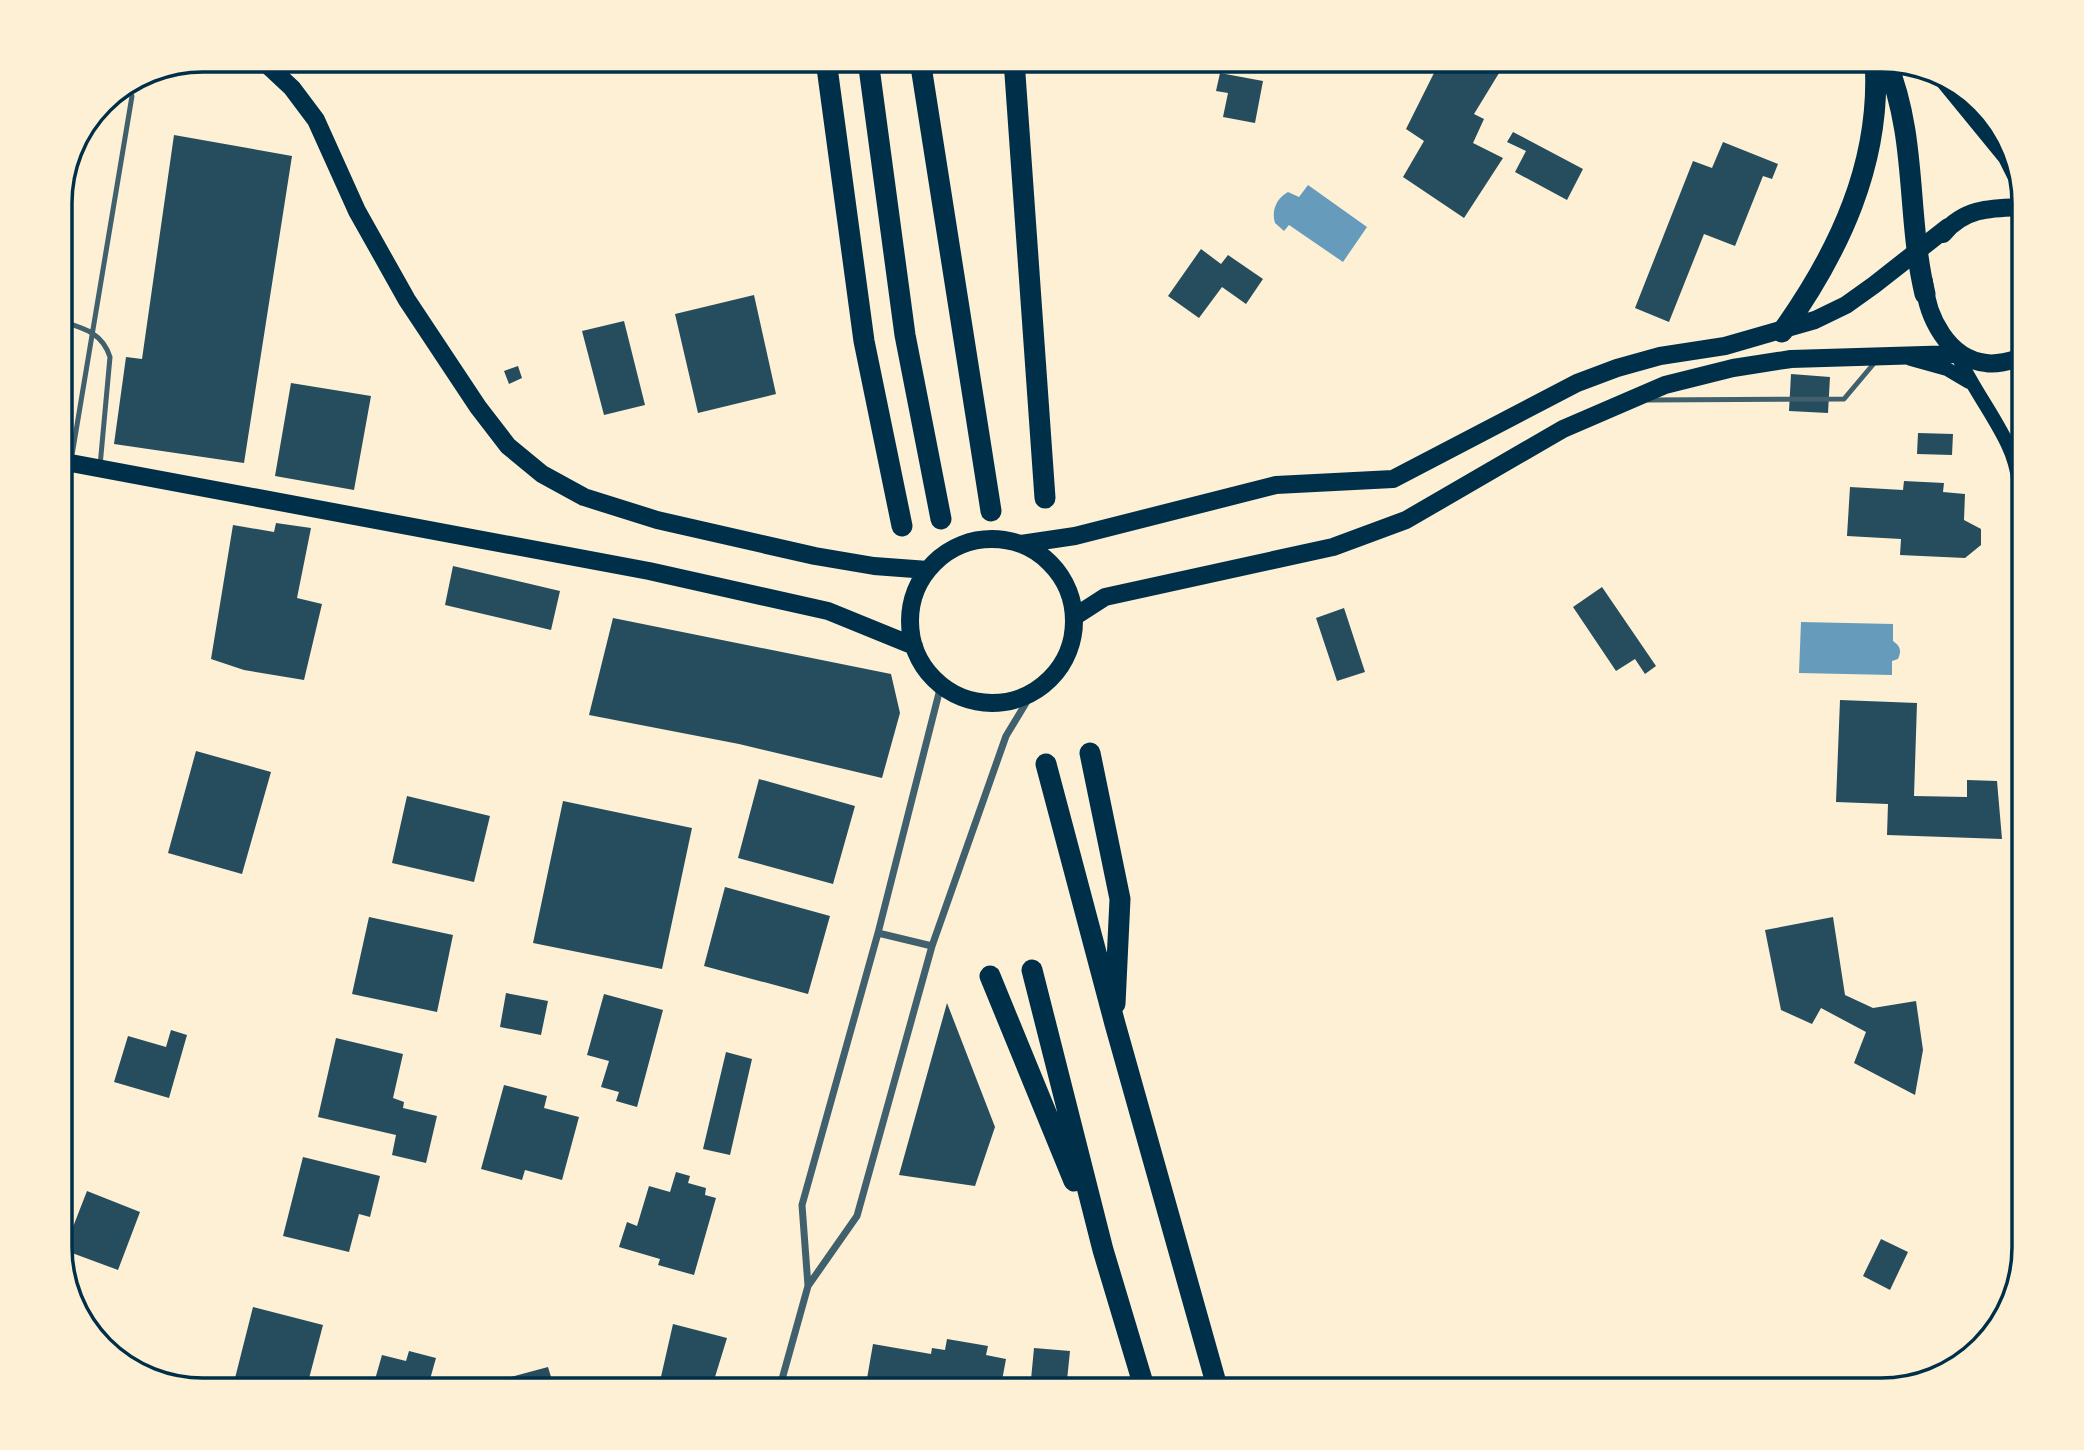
<svg xmlns="http://www.w3.org/2000/svg" width="2084" height="1450" font-family="'Fira Sans',sans-serif">
	<style>
		.water { fill: #669bbc }
		.building { fill: #264d5e }
		.lines { fill: none; stroke-linecap: round; stroke-linejoin: round }
		.service { stroke: #3f606c; stroke-width: 5 }
		.minor { stroke: #3f606c; stroke-width: 7 }
		.secondary { stroke: #003049; stroke-width: 14 }
		.primary { stroke: #003049; stroke-width: 18 }
		.motorway { stroke: #003049; stroke-width: 21 }
		.rim { fill: none; stroke: #003049; stroke-width: 3.5 }
	</style>
	<rect width="100%" height="100%" fill="#fdf0d5"/>
	<path class="water" d="M1308,185L1367,227L1343,262L1289,225L1284,231L1275,223C1271,210 1277,198 1288,192L1299,197Z
		M1801,622L1893,624V641C1900,646 1902,650 1898,659L1892,661V675L1799,673Z"/>
	<path class="building" d="M1454,60H1507L1474,114L1484,119L1473,143L1503,158L1464,218L1403,177L1424,141L1406,129L1436,69L1445,73Z
		M1220,73L1263,81L1255,123L1223,117L1228,93L1216,91Z
		M1513,132L1583,169L1567,200L1515,172L1526,151L1507,142Z
		M174,135L292,156L244,463L114,444L126,357L142,359Z
		M1723,142L1778,164L1772,179L1763,176L1735,246L1704,234L1669,322L1635,308L1693,161L1712,168Z
		M1201,249L1221,264L1228,255L1263,279L1246,304L1222,287L1199,318L1168,296Z
		M754,295L776,394L698,413L675,314Z
		M624,321L645,405L604,415L582,331Z
		M60,353L70,355L62,404H60Z
		M518,366L522,378L509,384L504,371Z
		M1791,374L1830,377L1828,413L1789,411Z
		M291,383L371,396L354,490L275,476Z
		M1918,433L1953,434L1952,455L1917,454Z
		M1904,481L1944,483L1943,492L1965,494L1964,520L1981,529V545L1965,558L1900,555L1901,539L1847,536L1850,487L1903,490Z
		M276,523L311,528L297,598L322,604L304,680L244,670L211,659L233,525L274,532Z
		M453,566L560,591L551,630L445,605Z
		M1602,587L1656,666L1645,674L1635,659L1616,671L1573,607Z
		M1344,608L1365,672L1337,681L1316,618Z
		M613,618L891,674L900,713L882,778L739,744L589,715Z
		M1840,700L1917,703L1914,796L1967,797V780L1997,781L2002,839L1887,835L1888,804L1836,802Z
		M196,751L271,772L242,874L168,853Z
		M60,775L68,779L60,795Z
		M759,779L855,806L833,884L738,858Z
		M407,796L490,816L474,882L392,863Z
		M563,801L692,828L662,969L533,943Z
		M725,887L830,916L808,994L704,966Z
		M369,917L453,935L437,1012L352,994Z
		M1833,917L1845,995L1873,1008L1916,1001L1923,1050L1915,1095L1854,1063L1866,1032L1821,1008L1812,1024L1781,1010L1765,930Z
		M506,993L548,1001L541,1035L500,1027Z
		M604,994L663,1010L637,1107L616,1101L619,1092L601,1087L609,1061L587,1055Z
		M947,1003L995,1127L975,1186L899,1175Z
		M171,1030L187,1035L169,1098L114,1082L128,1036L166,1047Z
		M336,1038L403,1054L393,1098L404,1102L403,1108L437,1116L426,1163L392,1155L396,1135L318,1117Z
		M726,1052L752,1059L730,1155L703,1149Z
		M504,1085L547,1096L544,1108L579,1117L562,1180L525,1170L522,1180L481,1169Z
		M303,1157L380,1176L370,1217L359,1214L349,1252L283,1236Z
		M676,1172L690,1176L688,1183L706,1188L705,1195L716,1198L694,1275L658,1265L660,1259L619,1247L627,1222L637,1226L649,1186L670,1192Z
		M87,1191L140,1212L118,1270L64,1250Z
		M1881,1239L1908,1252L1890,1290L1863,1276Z
		M253,1307L323,1325L306,1390H232Z
		M673,1324L727,1338L711,1390H658Z
		M947,1339L988,1346L986,1355L1006,1359L1001,1386L1012,1388L1011,1390H865L873,1344L931,1354L932,1348L945,1350Z
		M1034,1348L1070,1351L1066,1390H1030Z
		M409,1351L436,1358L427,1390H372L382,1355L406,1361Z
		M548,1367L555,1390H503L500,1380Z"/>
	<g class="lines">
		<path class="service" d="M60,321C83,328 102,332 110,357L100,466
			M1648,400L1844,399L1876,361
			M71,461L132,96L125,85"/>
		<path class="minor" d="M878,933L932,946
			M808,1286L802,1205L878,933L941,685
			M779,1390L808,1286L857,1216L932,946L1006,736L1032,693"/>
		<path class="secondary" d="M1957,354C1971,386 1993,413 2008,445C2023,476 2021,514 2024,548
			M1911,359L1947,369L1969,382"/>
		<path class="primary" d="M262,60L292,88L316,120L357,211L407,300L478,407L508,446L542,474L584,497L657,520L815,556L874,566L928,570
			M1943,234C1965,207 1993,208 2024,207
			M1924,282C1927,317 1948,359 1986,363C1998,365 2013,360 2024,357
			M60,461L649,571L828,611L914,646
			M910 621a82 82 0 1 1 164 0a82 82 0 1 1-164 0Z
			M1021,544L1075,536L1276,485L1393,479L1577,383L1617,368L1660,356L1725,346L1815,320L1846,305L1874,285L1948,227
			M1074,617L1105,597L1333,547L1406,520L1563,429L1665,385L1733,368L1791,359L1957,354"/>
		<path class="motorway" d="M826,60L864,341L902,526
			M868,60L905,335L941,519
			M920,60L991,511
			M1014,60L1045,498
			M1886,61C1918,139 1906,214 1925,294
			M1945,79L2008,156L2018,176
			M1782,332C1839,252 1882,162 1875,60
			M1090,753L1120,899L1115,1004
			M1046,764L1115,1024L1218,1390
			M1032,970L1103,1250L1145,1390
			M990,976L1074,1181"/>
	</g>
	<path d="M0 0H2084V1450H0ZM203 72H1881A131 131 0 0 1 2012 203V1247A131 131 0 0 1 1881 1378H203A131 131 0 0 1 72 1247V203A131 131 0 0 1 203 72Z" fill="#fdf0d5" fill-rule="evenodd"/>
	<path class="rim" d="M203 72H1881A131 131 0 0 1 2012 203V1247A131 131 0 0 1 1881 1378H203A131 131 0 0 1 72 1247V203A131 131 0 0 1 203 72Z"/>
</svg>
